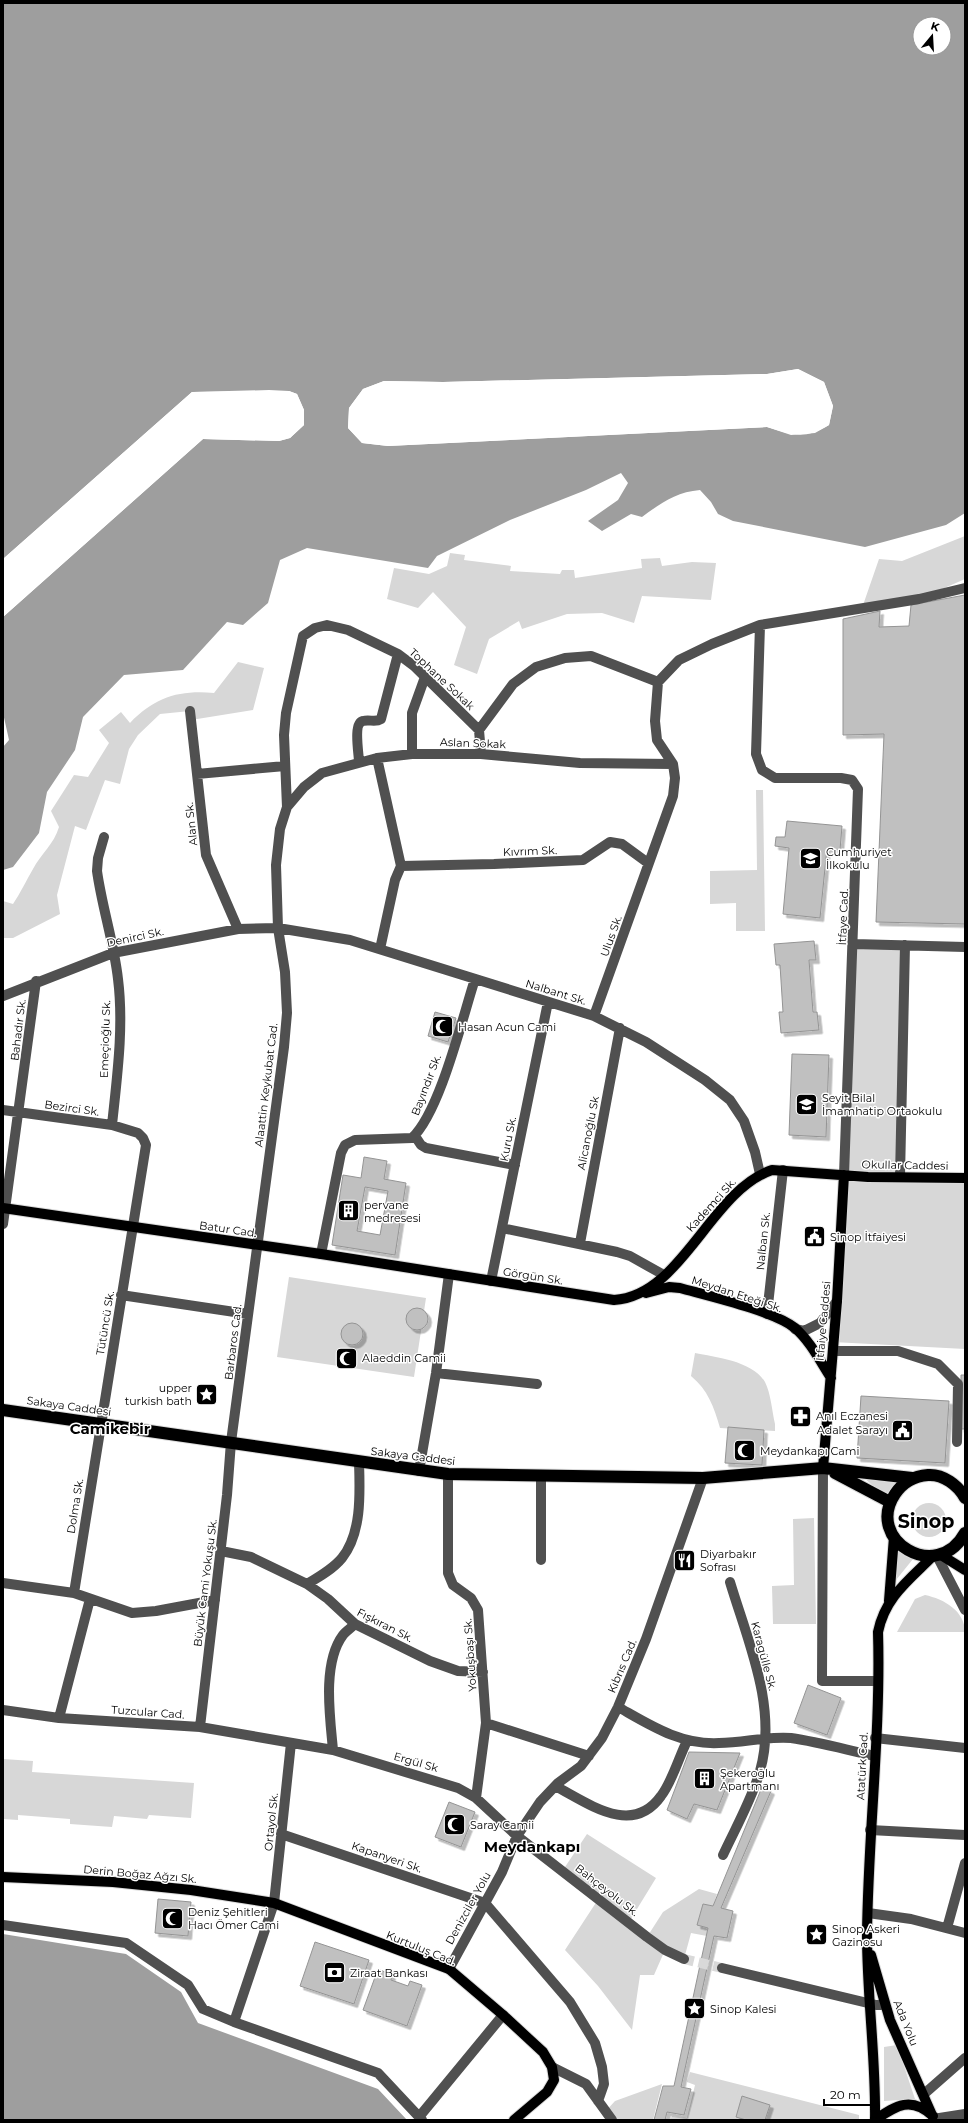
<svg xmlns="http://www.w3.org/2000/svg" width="968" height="2123" font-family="Montserrat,sans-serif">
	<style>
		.green { fill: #d7d7d7 }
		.water { fill: #9e9e9e; fill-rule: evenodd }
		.pier { fill: #fff; fill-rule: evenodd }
		.building { fill: #c0c0c0; stroke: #949494; fill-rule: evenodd; filter: url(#shadow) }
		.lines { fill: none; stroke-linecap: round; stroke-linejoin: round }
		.minor-tunnel { stroke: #d9d9d9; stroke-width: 10; stroke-dasharray: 10 5; stroke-linecap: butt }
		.major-casing { stroke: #dbdbdb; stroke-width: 12 }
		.highway-casing { stroke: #dbdbdb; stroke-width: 14 }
		.minor { stroke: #505050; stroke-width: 10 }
		.major { stroke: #000; stroke-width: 10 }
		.highway { stroke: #000; stroke-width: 12 }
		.labels { text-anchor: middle; stroke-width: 3; stroke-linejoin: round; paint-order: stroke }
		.street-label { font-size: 11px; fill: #000; stroke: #fff }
		.poi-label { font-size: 11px; fill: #000; stroke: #fff; text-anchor: start }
		.district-label { font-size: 15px; font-weight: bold; fill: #000; stroke: #fff }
		.town-label { font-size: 19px; font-weight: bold; fill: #000; stroke: #fff }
	</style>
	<defs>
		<filter id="shadow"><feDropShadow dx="3.5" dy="3.5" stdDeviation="0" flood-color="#0004"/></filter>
	</defs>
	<rect width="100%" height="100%" fill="#fff"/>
	<path class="green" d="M965,536V579L919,599L862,608L879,559L902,561Z
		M450,553L465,555L464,560L511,566L510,571L560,574L562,570H574L575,578L642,568L641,559L660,558L662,566L692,562L716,563L711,600L642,596L634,623L602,613L567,614L522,629L519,621L489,639L477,674L454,665L466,627L433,592L418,608L387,599L394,568L429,574L447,566Z
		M238,662L264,668L253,710L191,720L190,711L160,714L138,735L129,749L120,784L105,780L86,830L75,826L57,895L60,914L13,938H3V901L13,904C21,892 26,881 33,869C41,854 54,844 59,827L51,811L74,775L88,777L109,743L99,730L121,712L130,723C155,697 179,690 214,693Z
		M756,790H763L765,931H736V903L710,904V871L757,870Z
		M854,944L905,945L900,1177L965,1178V1349L833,1342Z
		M289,1277L426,1298L414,1377L277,1357Z
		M695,1353C715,1357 753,1361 765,1382C771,1394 772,1411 775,1424V1431L720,1428C714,1407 708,1390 691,1376Z
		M864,1478L896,1483L886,1497Z
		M912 1520a17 17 0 1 1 34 0a17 17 0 1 1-34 0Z
		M814,1518L816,1624H773L772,1586L794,1585L793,1519Z
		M895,1545L913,1559L896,1580Z
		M925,1595C944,1599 965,1611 965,1632H897L915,1599Z
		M3,1759L33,1761L32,1772L194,1783L191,1818L149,1815L147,1819L114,1816L112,1827L70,1824V1819L18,1815V1820L3,1819Z
		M587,1834L656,1878L629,1922L647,1937L663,1912L699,1889L717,1894L713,1906L703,1905L697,1925L708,1928L707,1936L691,1933L684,1959L665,1950L654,1975H640L632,2030L598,1986L565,1950L599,1898L563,1870Z
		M897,2045L915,2099L884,2101V2047Z
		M690,2072L859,2115V2120H670L672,2116L687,2118L695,2085L687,2082Z
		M662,2084L653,2120H612L605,2112L615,2101Z"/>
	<path class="water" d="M3,3H965V513L946,525L865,547L733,521L718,514L711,502L700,490C676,492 661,503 642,517L631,514L602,531L588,521L618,500L628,483L621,473L586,490L510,520L437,556L428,568L307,548L280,560L268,603L243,625L227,622L183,670L124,675L83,717L75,750L47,792L39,833L13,867L3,870V747L9,740L3,713V617L203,439L279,441L290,438L304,425V410L297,394L289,391L192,392L3,559ZM920,24H944V48H920ZM798,369L824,382L833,406L829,425C804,440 793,435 767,427L388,446L362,443L348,428L349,408L363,389L384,381L443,382L767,374Z
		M3,1934L126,1954L181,1992L198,2023L378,2089L407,2120H3Z"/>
	<path class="pier" d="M798,369L824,382L833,406L829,425L815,433L791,435L767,427L388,446L362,443L348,428L349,408L363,389L384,381L443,382L767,374ZM798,371L822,383L830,406L827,423L814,431L792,433L767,425L389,444L362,441L350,428L351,409L364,391L384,383L443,384L767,376Z
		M269,390L289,391L297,394L304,410V425L290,438L279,441L203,439L3,617V615L202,437L240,436L279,439L289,436L302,425V410L296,395L289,393L269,392L193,394L3,561V559L192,392Z"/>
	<path class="building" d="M965,595V924L876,922L884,734L843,735V619L880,611L879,627L909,626L911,605Z
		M787,821L842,826L840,850L827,848L820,918L783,914L789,848L775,846L776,837H785Z
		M814,941L816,960H809L813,1012H817L819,1030L781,1033L779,1012H783L780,965H776L774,944Z
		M435,1012L456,1018L448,1042L428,1036Z
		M792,1054L829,1055L826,1137L789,1135Z
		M364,1157L387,1161L384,1179L406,1183L395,1255L332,1245L343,1175L361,1178ZM365,1187L388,1191L380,1235L357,1231Z
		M406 1319a11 11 0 1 1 22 0a11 11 0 1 1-22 0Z
		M341 1334a11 11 0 1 1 22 0a11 11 0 1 1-22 0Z
		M961,1375H965V1429H961Z
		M861,1396L949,1401L945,1463L857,1458Z
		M728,1427L764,1430L762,1465L725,1463Z
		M808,1685L841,1698L827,1735L794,1723Z
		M689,1752L740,1753L717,1810L694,1804L687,1819L667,1810Z
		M762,1787L771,1791L721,1908L733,1911L727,1938L714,1936L681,2087L691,2089L684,2115L667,2112L665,2120H654L663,2086H674L708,1928L697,1925L703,1904L713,1906Z
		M449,1802L475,1812L461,1847L435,1837Z
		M158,1899L191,1902L188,1936L155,1933Z
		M315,1942L369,1960L354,2004L300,1986Z
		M378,1969L392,1975L391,1980L408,1986L410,1981L422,1985L407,2026L363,2010Z
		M742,2096L770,2105L765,2120H746L736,2117Z"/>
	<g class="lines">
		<path class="minor-tunnel" d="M684,1959L722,1968"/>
		<defs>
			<path id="major" d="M3,1208L321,1254L614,1300C682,1296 710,1191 772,1170L868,1177L965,1178
				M646,1293L669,1287L680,1288C709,1296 774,1311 795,1328C810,1341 820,1361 831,1378
				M823,1468L837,1301L844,1175
				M941,1555L965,1570
				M889,1601L894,1537
				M3,1877L113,1882L191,1890L274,1903L449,1969L503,2015L543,2052L552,2067L554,2080L547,2092L514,2120
				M871,1955L890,2020L932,2115
				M875,2120C876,2058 867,1997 867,1935C868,1834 881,1733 878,1632C885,1597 909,1580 933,1556
				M875,2120C897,2105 911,2096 933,2116"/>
			<path id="highway" d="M3,1410L448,1474L703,1478L823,1468L912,1478
				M835,1473L890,1502
				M965,1498C958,1485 943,1474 928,1475C914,1476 903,1482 895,1494C864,1540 937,1584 965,1533"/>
		</defs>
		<use href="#major" class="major-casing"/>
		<use href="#highway" class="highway-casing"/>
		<path class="minor" d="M760,625L756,754L762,770L775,778H841L852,780L858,789L844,1175
			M190,711L206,855L238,929
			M412,754V713L425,677
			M481,754L479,730L513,684L536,667L565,658L591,656L658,682
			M377,758L401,866
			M359,762C359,754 353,723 363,721C370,719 375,723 381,719L398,654
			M197,774L285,766
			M287,807L304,787L322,773L377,758L412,754H481L580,763L673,764
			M104,837L98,858L97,871C102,907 114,943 118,979C124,1027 117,1077 112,1125
			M401,866L494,864L583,860L610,842L622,844L648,863
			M854,944L965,947
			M380,949L395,880L401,866
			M3,996L113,953L238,929L278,928L350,940L594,1016L646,1042L705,1080L730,1100L744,1121L755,1152L760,1174
			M594,1016L673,796L675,778L673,764L657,740L655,721L658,682L679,660L712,644L760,625L919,599L965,588
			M3,1110L112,1125L138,1133L143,1138L146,1145L74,1593
			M415,1136L421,1145L426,1148L515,1165
			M900,1177L905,945
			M3,1224L36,981
			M502,1228L617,1252L630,1256L664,1275
			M580,1243L620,1028
			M321,1254L341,1153L345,1145L355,1140L412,1138C440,1112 462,1019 475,979
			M491,1281L548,1002
			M121,1295L248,1314
			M767,1314L783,1170
			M795,1329L804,1331L820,1323L837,1301
			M833,1351H898L938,1364L958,1384L957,1442
			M436,1373L537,1384
			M823,1468L822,1681H877
			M419,1471L436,1373L449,1274
			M448,1474V1573L453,1585L471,1598L478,1610L486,1723L476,1798
			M221,1551L251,1557L307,1584L328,1599L355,1624L430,1661L458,1671L483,1672
			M937,1556L965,1610
			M541,1560V1476
			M3,1583L74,1593L132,1613L156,1611L215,1600
			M307,1584C319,1577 333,1569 342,1558C362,1533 360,1493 359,1462
			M618,1707C650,1725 680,1745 719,1743C744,1743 766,1736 791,1738C819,1742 847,1750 875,1756
			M3,1710L59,1718L200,1727L333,1750L458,1788L476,1798L517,1836L647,1937L665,1950L684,1959
			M59,1718L90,1599
			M486,1723L589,1756
			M200,1727L227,1495L231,1442L284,1047L287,1013L285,972L278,928L276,865L280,829L287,807L284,735L286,713L303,636L315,628L327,625L348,630L398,654L414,666L479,730
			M875,1738L965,1748
			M333,1750C330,1717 322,1663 343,1635C346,1631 351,1628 355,1624
			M555,1786C588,1803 632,1837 661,1796C672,1782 679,1757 687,1741
			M870,1830L965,1835
			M281,1834L485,1903L570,2002L595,2043L602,2067L604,2084L598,2101
			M723,1855C735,1829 752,1799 760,1771C778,1708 748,1642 730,1582
			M868,1913L911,1919L965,1933
			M3,1925L126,1943L188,1985L203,2009L234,2022L378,2073L422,2120
			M947,1928L965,1863
			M722,1968L876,2005H881L884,2001
			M449,1969L502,1872L517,1836L540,1802L558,1783L581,1766L602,1738L618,1707L646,1639L703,1478
			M234,2022L274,1903L291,1743
			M552,2067L586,2084L612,2120
			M924,2094L965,2058
			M419,2117L503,2015
			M933,2119L965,2114"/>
		<use href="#major" class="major"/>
		<use href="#highway" class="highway"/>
	</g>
	<defs>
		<symbol id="school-square" viewBox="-11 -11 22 22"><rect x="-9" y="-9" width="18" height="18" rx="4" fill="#000" stroke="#fff"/><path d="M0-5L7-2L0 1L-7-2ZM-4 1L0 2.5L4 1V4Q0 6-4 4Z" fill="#fff"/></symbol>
		<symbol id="mosque-square" viewBox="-11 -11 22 22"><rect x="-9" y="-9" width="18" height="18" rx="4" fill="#000" stroke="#fff"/><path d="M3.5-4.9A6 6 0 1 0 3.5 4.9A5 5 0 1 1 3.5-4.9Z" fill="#fff"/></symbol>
		<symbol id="building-square" viewBox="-11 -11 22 22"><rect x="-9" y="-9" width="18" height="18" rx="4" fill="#000" stroke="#fff"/><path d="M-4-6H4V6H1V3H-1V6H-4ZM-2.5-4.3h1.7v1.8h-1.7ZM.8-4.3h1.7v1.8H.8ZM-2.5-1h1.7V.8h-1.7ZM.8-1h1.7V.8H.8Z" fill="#fff"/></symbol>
		<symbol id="civic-square" viewBox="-11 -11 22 22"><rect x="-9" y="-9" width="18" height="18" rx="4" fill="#000" stroke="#fff"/><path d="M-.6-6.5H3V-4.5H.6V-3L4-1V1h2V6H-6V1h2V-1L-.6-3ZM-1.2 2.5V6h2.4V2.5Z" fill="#fff"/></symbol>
		<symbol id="sight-square" viewBox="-11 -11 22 22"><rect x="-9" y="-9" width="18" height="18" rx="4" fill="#000" stroke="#fff"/><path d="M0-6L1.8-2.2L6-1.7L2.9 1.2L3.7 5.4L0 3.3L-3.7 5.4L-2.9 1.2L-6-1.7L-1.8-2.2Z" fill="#fff"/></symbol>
		<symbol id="pharmacy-square" viewBox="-11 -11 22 22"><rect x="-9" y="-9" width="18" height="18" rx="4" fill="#000" stroke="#fff"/><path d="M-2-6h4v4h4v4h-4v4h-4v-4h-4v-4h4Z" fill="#fff"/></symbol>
		<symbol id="restaurant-square" viewBox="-11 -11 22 22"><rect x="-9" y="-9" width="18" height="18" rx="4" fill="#000" stroke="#fff"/><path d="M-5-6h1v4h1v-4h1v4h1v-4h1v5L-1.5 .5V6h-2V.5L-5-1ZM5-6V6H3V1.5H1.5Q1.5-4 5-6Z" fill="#fff"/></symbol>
		<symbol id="bank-square" viewBox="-11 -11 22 22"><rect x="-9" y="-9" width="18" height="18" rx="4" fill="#000" stroke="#fff"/><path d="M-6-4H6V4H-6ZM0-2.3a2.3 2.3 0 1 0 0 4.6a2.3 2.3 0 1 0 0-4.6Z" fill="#fff"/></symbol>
	</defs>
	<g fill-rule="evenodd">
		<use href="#school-square" x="798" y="846" width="25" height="25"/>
		<use href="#mosque-square" x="430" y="1014" width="25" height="25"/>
		<use href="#school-square" x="794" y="1092" width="25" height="25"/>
		<use href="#building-square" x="336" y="1198" width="25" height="25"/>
		<use href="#civic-square" x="802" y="1224" width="25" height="25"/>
		<use href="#mosque-square" x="334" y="1346" width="25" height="25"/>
		<use href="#sight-square" x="194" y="1382" width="25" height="25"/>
		<use href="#pharmacy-square" x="788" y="1404" width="25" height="25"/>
		<use href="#civic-square" x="890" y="1418" width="25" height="25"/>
		<use href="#mosque-square" x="732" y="1438" width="25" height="25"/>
		<use href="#restaurant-square" x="672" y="1548" width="25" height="25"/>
		<use href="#building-square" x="692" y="1766" width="25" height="25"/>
		<use href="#mosque-square" x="442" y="1812" width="25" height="25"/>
		<use href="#mosque-square" x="160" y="1906" width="25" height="25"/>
		<use href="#sight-square" x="804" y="1922" width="25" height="25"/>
		<use href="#bank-square" x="322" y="1960" width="25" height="25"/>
		<use href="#sight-square" x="682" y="1996" width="25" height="25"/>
	</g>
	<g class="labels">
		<g class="street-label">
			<text transform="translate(442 679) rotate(43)" y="4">Tophane Sokak</text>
			<text transform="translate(473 743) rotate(2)" y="4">Aslan Sokak</text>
			<text transform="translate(191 824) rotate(-96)" y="4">Alan Sk.</text>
			<text transform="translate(530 851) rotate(-2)" y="4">Kıvrım Sk.</text>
			<text transform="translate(843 917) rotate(-88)" y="4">İtfaye Cad.</text>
			<text transform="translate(611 936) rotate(-70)" y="4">Ulus Sk.</text>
			<text transform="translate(135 937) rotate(-12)" y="4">Denirci Sk.</text>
			<text transform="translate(556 992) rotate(17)" y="4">Nalbant Sk.</text>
			<text transform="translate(18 1030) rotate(-83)" y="4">Bahadır Sk.</text>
			<text transform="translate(105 1039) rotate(-88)" y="4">Emeçioğlu Sk.</text>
			<text transform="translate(266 1085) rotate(-83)" y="4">Alaattin Keykubat Cad.</text>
			<text transform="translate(426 1085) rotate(-69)" y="4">Bayındır Sk.</text>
			<text transform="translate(72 1108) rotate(8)" y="4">Bezirci Sk.</text>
			<text transform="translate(588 1133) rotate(-79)" y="4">Alicanoğlu Sk</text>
			<text transform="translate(508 1139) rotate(-79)" y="4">Kuru Sk.</text>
			<text transform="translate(905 1165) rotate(1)" y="4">Okullar Caddesi</text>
			<text transform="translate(711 1205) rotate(-48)" y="4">Kademci Sk.</text>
			<text transform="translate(228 1229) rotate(8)" y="4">Batur Cad.</text>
			<text transform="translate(763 1241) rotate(-84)" y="4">Nalban Sk.</text>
			<text transform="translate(533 1276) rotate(9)" y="4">Görgün Sk.</text>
			<text transform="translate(737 1294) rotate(18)" y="4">Meydan Eteği Sk.</text>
			<text transform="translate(823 1321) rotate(-85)" y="4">İtfaiye Caddesi</text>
			<text transform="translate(105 1323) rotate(-81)" y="4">Tütüncü Sk.</text>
			<text transform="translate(233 1342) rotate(-83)" y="4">Barbaros Cad.</text>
			<text transform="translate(69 1406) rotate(8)" y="4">Sakaya Caddesi</text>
			<text transform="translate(413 1456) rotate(7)" y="4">Sakaya Caddesi</text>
			<text transform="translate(75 1506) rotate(-81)" y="4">Dolma Sk.</text>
			<text transform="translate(205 1583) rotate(-83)" y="4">Büyük Cami Yokuşu Sk.</text>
			<text transform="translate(385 1625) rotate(27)" y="4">Fışkıran Sk.</text>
			<text transform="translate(470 1655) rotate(-94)" y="4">Yokuşbaşı Sk.</text>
			<text transform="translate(764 1656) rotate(75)" y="4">Karagülle Sk.</text>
			<text transform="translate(622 1666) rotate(-67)" y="4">Kıbrıs Cad.</text>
			<text transform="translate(148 1712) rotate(4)" y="4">Tuzcular Cad.</text>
			<text transform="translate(416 1762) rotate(16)" y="4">Ergül Sk</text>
			<text transform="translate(862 1766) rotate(-87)" y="4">Atatürk Cad.</text>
			<text transform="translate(271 1822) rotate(-84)" y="4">Ortayol Sk.</text>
			<text transform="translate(387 1857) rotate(19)" y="4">Kapanyeri Sk.</text>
			<text transform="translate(140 1874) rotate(5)" y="4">Derin Boğaz Ağzı Sk.</text>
			<text transform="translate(607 1890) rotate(38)" y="4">Bahçeyolu Sk.</text>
			<text transform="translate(468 1908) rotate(-61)" y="4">Denizciler Yolu</text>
			<text transform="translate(421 1948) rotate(22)" y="4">Kurtuluş Cad.</text>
			<text transform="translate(906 2023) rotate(68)" y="4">Ada Yolu</text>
		</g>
		<g class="poi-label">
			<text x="826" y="856">Cumhuriyet<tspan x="826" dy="13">İlkokulu</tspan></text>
			<text x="458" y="1031">Hasan Acun Cami</text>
			<text x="822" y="1102">Seyit Bilal<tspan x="822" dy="13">İmamhatip Ortaokulu</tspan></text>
			<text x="364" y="1209">pervane<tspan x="364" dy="13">medresesi</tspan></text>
			<text x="830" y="1241">Sinop İtfaiyesi</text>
			<text x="362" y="1362">Alaeddin Camii</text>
			<text x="192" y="1392" text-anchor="end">upper<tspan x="192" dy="13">turkish bath</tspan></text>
			<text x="816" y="1420">Anıl Eczanesi</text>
			<text x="888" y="1434" text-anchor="end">Adalet Sarayı</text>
			<text x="760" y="1455">Meydankapı Cami</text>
			<text x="700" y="1558">Diyarbakır<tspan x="700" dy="13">Sofrası</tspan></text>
			<text x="720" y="1777">Şekeroğlu<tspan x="720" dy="13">Apartmanı</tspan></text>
			<text x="470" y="1829">Saray Camii</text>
			<text x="188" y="1916">Deniz Şehitleri<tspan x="188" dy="13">Hacı Ömer Cami</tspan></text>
			<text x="832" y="1933">Sinop Askeri<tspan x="832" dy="13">Gazinosu</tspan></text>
			<text x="350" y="1977">Ziraat Bankası</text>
			<text x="710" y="2013">Sinop Kalesi</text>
		</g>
		<g class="district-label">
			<text x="110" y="1434">Camikebir</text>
			<text x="532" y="1852">Meydankapı</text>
		</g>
		<g class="town-label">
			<text x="926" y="1528">Sinop</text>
		</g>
	</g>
	<rect width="968" height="2123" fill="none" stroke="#000000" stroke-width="8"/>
	<g transform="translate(932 36) rotate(18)"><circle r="19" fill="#ffffff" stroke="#999999"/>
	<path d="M0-3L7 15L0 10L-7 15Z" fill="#000000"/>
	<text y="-6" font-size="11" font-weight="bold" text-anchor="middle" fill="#000000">K</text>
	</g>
	<path d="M824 2099v6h51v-6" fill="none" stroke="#000000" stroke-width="2"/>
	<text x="830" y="2099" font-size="12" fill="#000000" stroke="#ffffff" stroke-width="3" paint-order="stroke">20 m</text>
</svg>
